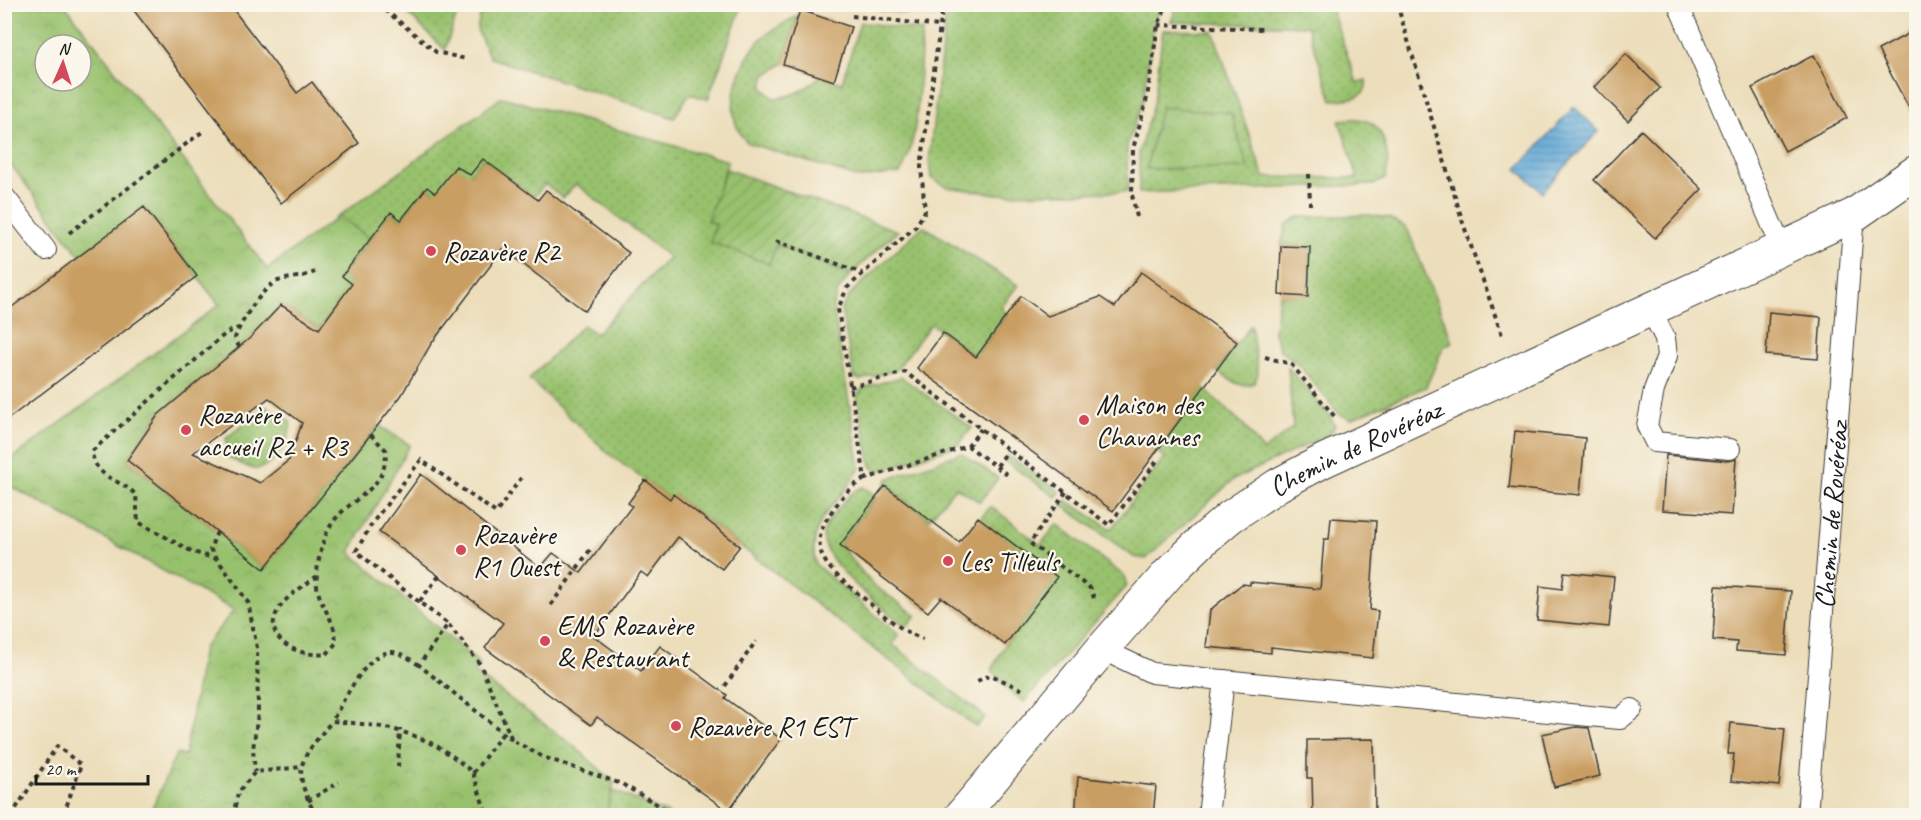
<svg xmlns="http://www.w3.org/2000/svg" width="1921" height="820" font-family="Caveat,sans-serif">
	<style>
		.grass { fill: url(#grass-dots); stroke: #5a6e44; stroke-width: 1.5 }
		.park { fill: url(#park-crowns); stroke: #5a6e44; stroke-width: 1.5; fill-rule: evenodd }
		.garden { fill: url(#garden-furrows); stroke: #5a6e44; stroke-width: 1.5 }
		.water { fill: url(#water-rules); stroke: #3e6279; stroke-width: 1.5 }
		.building { fill: #c99e62; fill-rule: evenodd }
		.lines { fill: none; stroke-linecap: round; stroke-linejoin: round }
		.lane-casing { stroke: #3b3934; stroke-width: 22 }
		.street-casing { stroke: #3b3934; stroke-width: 35 }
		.path { stroke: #3b3934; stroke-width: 4; stroke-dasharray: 4.5 4.5; stroke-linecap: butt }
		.lane { stroke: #fff; stroke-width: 20 }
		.street { stroke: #fff; stroke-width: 33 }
		.poi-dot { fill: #d1495b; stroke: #fbf7ec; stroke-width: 2 }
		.labels { text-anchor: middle; stroke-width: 4.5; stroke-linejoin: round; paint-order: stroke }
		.poi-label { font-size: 28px; fill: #1c1c1c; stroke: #fbf7ec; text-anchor: start }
		.street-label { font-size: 28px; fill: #1c1c1c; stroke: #fbf7ec }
	</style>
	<defs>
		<pattern id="grass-dots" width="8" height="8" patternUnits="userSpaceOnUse" patternTransform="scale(1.5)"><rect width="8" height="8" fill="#98c16d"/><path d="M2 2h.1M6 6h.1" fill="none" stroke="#82a55e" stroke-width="1.8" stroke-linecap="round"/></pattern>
		<pattern id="park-crowns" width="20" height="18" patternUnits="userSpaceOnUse" patternTransform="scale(1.5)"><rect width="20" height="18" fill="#98c16d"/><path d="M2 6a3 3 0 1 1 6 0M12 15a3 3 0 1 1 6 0" fill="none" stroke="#82a55e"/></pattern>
		<pattern id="garden-furrows" width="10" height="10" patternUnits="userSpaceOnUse" patternTransform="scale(1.5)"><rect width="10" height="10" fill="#98c16d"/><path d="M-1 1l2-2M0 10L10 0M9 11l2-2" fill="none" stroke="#82a55e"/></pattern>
		<pattern id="water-rules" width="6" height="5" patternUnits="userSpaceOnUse" patternTransform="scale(1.5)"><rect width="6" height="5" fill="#5fa7d6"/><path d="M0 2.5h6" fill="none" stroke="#4e87ad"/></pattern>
	</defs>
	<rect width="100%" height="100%" fill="#fbf7ec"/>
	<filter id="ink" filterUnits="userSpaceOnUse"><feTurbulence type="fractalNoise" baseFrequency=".0167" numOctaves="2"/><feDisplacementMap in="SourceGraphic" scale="12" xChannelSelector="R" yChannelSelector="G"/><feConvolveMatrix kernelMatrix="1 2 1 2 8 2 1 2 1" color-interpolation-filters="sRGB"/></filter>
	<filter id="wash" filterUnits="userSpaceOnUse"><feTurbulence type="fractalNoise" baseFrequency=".008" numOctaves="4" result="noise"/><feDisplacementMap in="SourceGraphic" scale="24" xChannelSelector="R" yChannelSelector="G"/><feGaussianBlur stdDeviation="1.35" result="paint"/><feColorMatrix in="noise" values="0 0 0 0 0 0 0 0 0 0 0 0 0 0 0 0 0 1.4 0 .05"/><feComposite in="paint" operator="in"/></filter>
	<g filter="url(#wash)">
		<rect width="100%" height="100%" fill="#ecdebb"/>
		<path class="grass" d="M399,5H460L445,50Z
			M482,5V4L742,5L708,99L689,94L674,118L490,58L477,30Z
			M868,5H936L934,17L883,11Z
			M947,5H1162L1154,26L1143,101L1127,146L1128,192L997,194L947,187L931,178L929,161Z
			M1177,5H1330L1357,83L1366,80C1369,100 1347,99 1332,100L1307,26L1171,22Z
			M798,15L783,64L764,76L763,88L774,98C795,97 805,89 821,76L842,83L860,22L922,31C919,69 921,142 900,173L860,178L748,143C720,116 737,68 759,41C768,31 786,23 798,15Z
			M1163,30L1213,31L1264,177L1358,178L1339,120C1349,119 1362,117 1371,123C1386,132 1391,163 1385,179L1373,185L1139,193V152L1154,101Z
			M502,97L728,161L708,221L717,224L768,264L776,244L850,275L838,291L833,306L860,468C840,507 808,512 815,564L899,635L892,644L986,717L976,727L674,495L670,499L609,454L529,379L583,325L596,334L669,257L576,184L563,198L545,184L534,197L483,159L470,175L435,193L427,187L401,220L391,212L370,239L339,216Z
			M1370,215L1389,218L1407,228L1453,343L1444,346L1426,387L1351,419L1339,414L1298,364L1280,350L1274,333L1279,295L1308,296L1310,247L1281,246L1286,225L1298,217Z
			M923,226L1018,285L1001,308L1007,314L976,357L931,324L896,370L860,380L854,377L841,309L853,291Z
			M1251,325L1258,373L1255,382C1241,391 1228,378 1216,371Z
			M1288,367L1330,416L1335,426L1330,434L1233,480L1146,559L1134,557L1062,505L1066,500L1111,529L1165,457L1156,452L1203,388L1243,424L1263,451L1293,427Z
			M901,377L972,428L958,445L877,472L871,466L857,396L863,388Z
			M267,407L290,421C294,436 271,470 255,469C246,468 236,461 228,457L226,438Z
			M961,453L998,478L980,502L956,487L929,519L885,485L887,479Z
			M1008,455L1060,492L1056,497L1003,460Z
			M863,487L877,496L840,545L872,584L916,615L908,626L901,623C880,606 823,564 823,535C824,527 831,517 836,511C845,501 851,491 863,487Z
			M991,506L1040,545L1057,524L1124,576L1127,586L1024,702L1009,691L991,670L1005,645L1056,577L980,519Z
			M612,790L666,813L670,815L606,816Z"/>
		<path class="park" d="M5,5H65L267,269L339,216L370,239L342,275L352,284L319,329L281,305L250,338L158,415L127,460L264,569L378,425L410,445L350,552L480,664L474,672L574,746L614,782L606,815H149L176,754L185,755L203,648L234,610L5,483V464L219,305L144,207L80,256L5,157ZM45,45H81V81H45Z
			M1161,107L1231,113L1248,168L1146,169Z"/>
		<path class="garden" d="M726,169L898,231L850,275L777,244L769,264L710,242L716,224L707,221Z"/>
		<path class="water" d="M1574,107L1599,131L1542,192L1517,169Z"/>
		<g id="blocks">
			<path class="building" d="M129,4H229L297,93L312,82L359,143L281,203Z
				M800,10L851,27L834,81L783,64Z
				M1917,29V123L1878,50Z
				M1626,54L1660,88L1628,121L1594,87Z
				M1814,55L1847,118L1785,151L1752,88Z
				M1641,130L1702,189L1655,238L1594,180Z
				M483,159L538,200L546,190L629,253L585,311L503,249L431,344L401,396L264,569L127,460L158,415L250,338L281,305L319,329L352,284L342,276L391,212L401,220L427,187L435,193L456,166L470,175ZM269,398L302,423L289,460L260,483L193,453Z
				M144,207L197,276L4,422V313Z
				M1281,246L1310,247L1308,297L1279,295Z
				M1141,272L1237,342L1113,511L917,368L943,333L976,357L1021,296L1048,316L1100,297L1115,307Z
				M1769,312L1821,317L1818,359L1766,355Z
				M1515,431L1585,438L1580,495L1509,488Z
				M1666,455L1729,461L1736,459L1732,515L1662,510Z
				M421,474L540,568L553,553L581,573L632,506L628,503L645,480L670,499L673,494L740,546L722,569L678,537L648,577L641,572L594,636L641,671L660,646L727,695L725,698L781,739L728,811L597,717L591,725L485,648L503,623L379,532Z
				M885,486L959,542L978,517L1057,577L1005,645L941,597L928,612L840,545Z
				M1331,518L1376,521L1370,610L1378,611L1373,658L1271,647V653L1206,647L1210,610L1242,584L1250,585V582L1320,589L1324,539H1329Z
				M1564,572L1614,577L1609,627L1537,620L1540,586L1562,589Z
				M1716,586L1791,591L1786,655L1736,651L1737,642L1713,640Z
				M1731,723L1785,729L1779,786L1731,781L1734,754H1728Z
				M1576,727L1589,728L1600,776L1554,787L1542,734Z
				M1374,739L1375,816H1313L1312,778H1307V740Z
				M1078,777L1156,786L1153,816H1075Z"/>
		</g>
	</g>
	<g filter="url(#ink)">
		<use href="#blocks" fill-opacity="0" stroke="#3b3934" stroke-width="1.5"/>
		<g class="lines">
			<defs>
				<g id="lane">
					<path d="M1678,4L1782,249"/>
					<path d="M4,196L46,250"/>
					<path d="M1650,309L1665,338L1667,356L1654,390L1647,426L1655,442L1730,449"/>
					<path d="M1102,649L1152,673L1620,719L1632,709"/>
					<path d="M1208,816L1224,680"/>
					<path id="s1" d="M1807,816L1854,215"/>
				</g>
				<g id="street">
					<path id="s2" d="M961,816L1102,649L1168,574L1203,540L1230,517L1278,485L1323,461L1854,215L1916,172"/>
				</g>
			</defs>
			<use href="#lane" class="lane-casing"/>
			<use href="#street" class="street-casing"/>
			<path class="path" d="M378,4L436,52L466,59
				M943,4L921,167L925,211L916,226L847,288L838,309L865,479L968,446L1009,476
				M1397,4L1463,223L1503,338
				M852,16L940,26
				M1158,25L1262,29
				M1309,174L1310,205
				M1137,217L1132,195L1133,149L1147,98L1158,25L1167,4
				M69,233L202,132
				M776,241L862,273
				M239,347L235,338C239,324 264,285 278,281C290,277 302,278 315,272
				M1265,357L1291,364L1335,417
				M850,387L905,372L1109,525L1157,461
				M968,446L981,429
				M997,466L1008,450
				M865,479C849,487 843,496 832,511C801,554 834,573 866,600C884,616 900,630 923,639
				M1066,492L1030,543L1091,589L1095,602
				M217,532L210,549L248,602L257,648L258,713L253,749L255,772
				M217,559L193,552L138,522L136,495C120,478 94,479 92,451L226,333L238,328
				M317,576C307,584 293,592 284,602C254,636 296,658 327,654L336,643C335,618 323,612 318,591C314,577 320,550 325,537C340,496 387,498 386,450L371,435
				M439,576L419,602L448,624
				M419,602L356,551L373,522L421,460L496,513L521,478
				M551,605L590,550
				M419,665C411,660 403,653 393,652C367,650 344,701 332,721C390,726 428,732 473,773L503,733
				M977,681L991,675L1023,690
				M725,686L756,641
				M512,740L419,665L448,624L480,664L512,740L543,757L622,784L677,816
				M398,767L400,729
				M1915,769H1916
				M473,773L487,816
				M308,801L339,782
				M11,816L57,746L81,765L63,816
				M233,816L238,793L255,772L301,767
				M316,816C290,766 300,761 332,721"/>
			<use href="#lane" class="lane"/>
			<use href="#street" class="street"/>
		</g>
	</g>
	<g class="poi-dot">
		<circle cx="431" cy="251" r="6"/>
		<circle cx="1084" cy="420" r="6"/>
		<circle cx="186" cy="430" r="6"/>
		<circle cx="461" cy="550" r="6"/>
		<circle cx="948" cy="561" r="6"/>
		<circle cx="545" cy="641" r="6"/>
		<circle cx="676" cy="726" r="6"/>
	</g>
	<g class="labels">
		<g class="poi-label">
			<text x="443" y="261">Rozavère R2</text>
			<text x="1096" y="414">Maison des<tspan x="1096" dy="32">Chavannes</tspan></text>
			<text x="198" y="424">Rozavère<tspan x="198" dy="32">accueil R2 + R3</tspan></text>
			<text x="473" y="544">Rozavère<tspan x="473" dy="32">R1 Ouest</tspan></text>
			<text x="960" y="571">Les Tilleuls</text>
			<text x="557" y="635">EMS Rozavère<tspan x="557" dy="32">&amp; Restaurant</tspan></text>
			<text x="688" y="736">Rozavère R1 EST</text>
		</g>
		<g class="street-label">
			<text dy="10" stroke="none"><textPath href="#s2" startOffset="546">Chemin de Rovéréaz</textPath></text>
			<text dy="10" stroke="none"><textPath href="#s1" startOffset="302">Chemin de Rovéréaz</textPath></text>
		</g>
	</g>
	<rect width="1921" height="820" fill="none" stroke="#fbf7ec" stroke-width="24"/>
	<g transform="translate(63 63) rotate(3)"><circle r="28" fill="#fbf7ec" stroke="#a29f99" stroke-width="1.5"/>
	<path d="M0-4.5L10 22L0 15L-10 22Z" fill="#d1495b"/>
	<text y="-9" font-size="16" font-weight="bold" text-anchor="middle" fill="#1c1c1c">N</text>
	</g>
	<path d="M36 775v9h112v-9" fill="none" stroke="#1c1c1c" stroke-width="3"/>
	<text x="45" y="775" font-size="18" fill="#1c1c1c" stroke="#fbf7ec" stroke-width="4.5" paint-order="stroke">20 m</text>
</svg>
